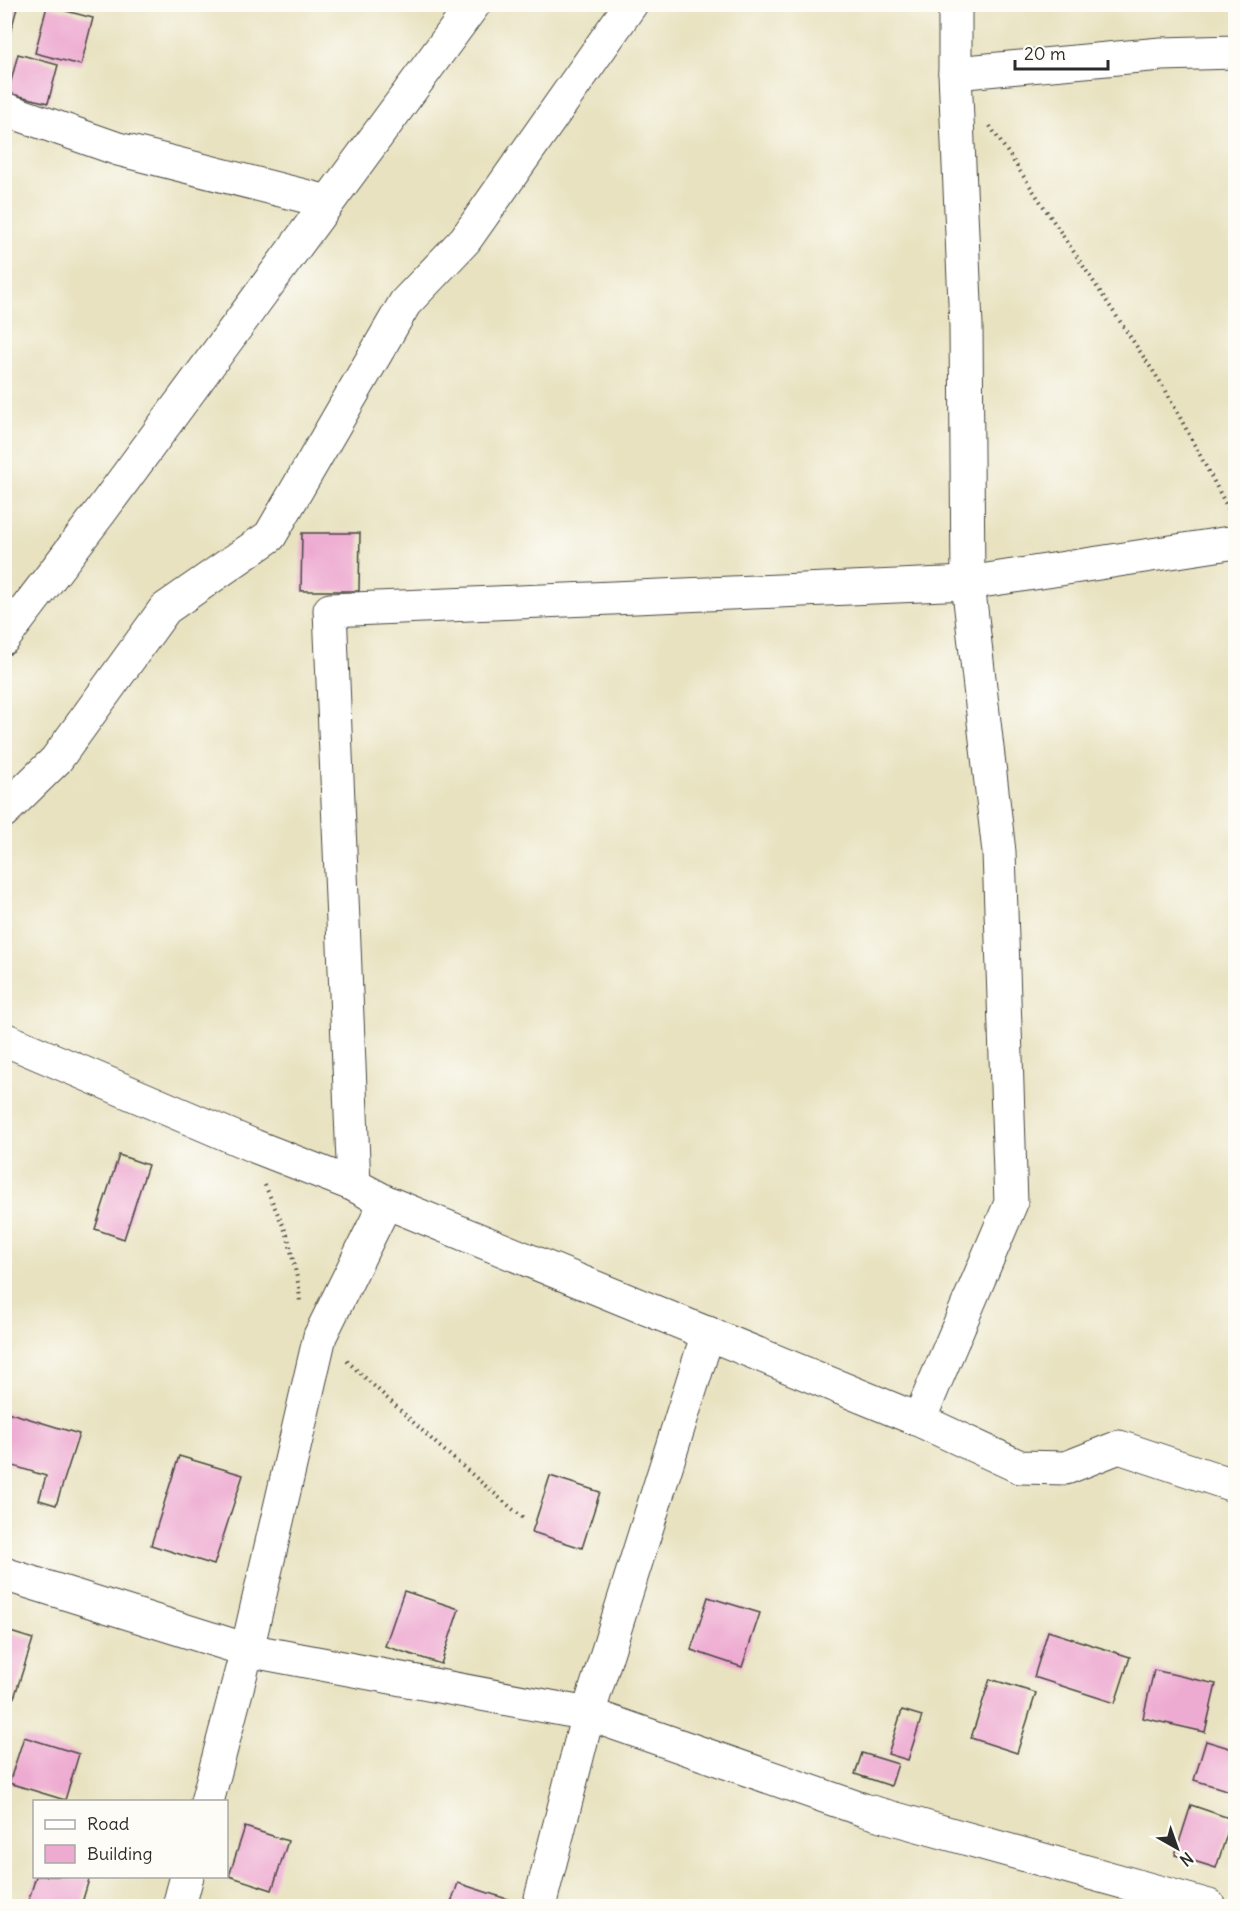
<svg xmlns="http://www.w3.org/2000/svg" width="1240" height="1911" viewBox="0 0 1240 1911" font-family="Delius,sans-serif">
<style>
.building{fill:#eeabd1}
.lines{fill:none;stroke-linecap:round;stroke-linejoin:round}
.street-casing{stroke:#474641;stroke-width:35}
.path{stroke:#474641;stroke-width:4;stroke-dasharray:1.5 4.5;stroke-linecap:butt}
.street{stroke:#fff;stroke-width:33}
</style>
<rect width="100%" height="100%" fill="#fdfcf7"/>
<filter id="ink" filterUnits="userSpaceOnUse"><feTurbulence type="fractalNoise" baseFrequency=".0167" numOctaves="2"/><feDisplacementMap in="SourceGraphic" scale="12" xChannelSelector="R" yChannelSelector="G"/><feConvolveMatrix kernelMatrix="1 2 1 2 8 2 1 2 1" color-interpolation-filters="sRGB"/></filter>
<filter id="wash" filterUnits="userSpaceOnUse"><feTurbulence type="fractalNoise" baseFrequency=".008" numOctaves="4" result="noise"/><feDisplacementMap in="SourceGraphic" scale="24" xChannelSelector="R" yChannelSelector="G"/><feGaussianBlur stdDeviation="1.35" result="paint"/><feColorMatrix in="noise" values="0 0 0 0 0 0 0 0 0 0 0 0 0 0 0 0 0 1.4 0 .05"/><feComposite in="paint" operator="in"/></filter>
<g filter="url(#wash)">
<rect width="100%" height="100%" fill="#e8e2c0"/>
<g id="blocks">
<g class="building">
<polygon points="4,4 18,4 5,53 4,53"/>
<polygon points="47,6 93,18 81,65 35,53"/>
<polygon points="18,54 58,65 48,103 8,93"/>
<polygon points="302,533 360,533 359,591 301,591"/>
<polygon points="119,1155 148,1165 124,1239 95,1229"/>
<polygon points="4,1411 79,1434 56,1505 39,1500 46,1476 4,1463"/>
<polygon points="179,1456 243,1475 214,1565 151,1545"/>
<polygon points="550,1476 600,1492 582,1548 532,1532"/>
<polygon points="404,1591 459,1609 441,1664 385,1646"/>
<polygon points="708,1597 760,1613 742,1667 691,1650"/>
<polygon points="4,1630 33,1639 14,1698 4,1695"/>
<polygon points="1048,1631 1130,1657 1115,1703 1034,1677"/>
<polygon points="1154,1670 1216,1684 1205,1732 1143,1718"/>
<polygon points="990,1679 1036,1693 1017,1753 971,1738"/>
<polygon points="902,1710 922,1716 908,1760 888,1754"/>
<polygon points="24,1737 79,1754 65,1800 9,1783"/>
<polygon points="1206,1741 1236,1750 1236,1793 1194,1780"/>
<polygon points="862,1753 898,1764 891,1786 855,1774"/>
<polygon points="1191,1805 1232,1819 1216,1868 1175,1855"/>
<polygon points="245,1827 288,1841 272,1890 229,1876"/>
<polygon points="36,1876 90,1876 81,1906 27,1906"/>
<polygon points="458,1883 507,1899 505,1906 450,1906"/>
</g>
</g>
</g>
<g filter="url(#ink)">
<use href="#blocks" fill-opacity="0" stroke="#474641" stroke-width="1.5"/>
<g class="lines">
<g class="street-casing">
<g id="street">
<polyline points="955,73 1161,54 1236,52"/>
<polyline points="4,109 118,149 328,202"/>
<polyline points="4,638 101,511 474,4"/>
<polyline points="4,811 56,760 165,609 270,536 405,303 465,240 631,4"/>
<polyline points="4,1039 254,1146 354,1185 386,1202 919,1420 1020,1467 1066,1468 1119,1447 1236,1486"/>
<polyline points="354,1185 330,610 968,583 1236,542"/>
<polyline points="919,1420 1011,1203 999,852 968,583 966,326 955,73 955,4"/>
<polyline points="4,1574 247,1650 588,1714 864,1810 1209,1906"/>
<polyline points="207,1802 247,1650 320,1336 386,1202"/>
<polyline points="179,1906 187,1876"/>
<polyline points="539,1906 588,1714 708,1333"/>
</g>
</g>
<g class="path">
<polyline points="990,126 1165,389 1230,512"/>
<polyline points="265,1185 288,1237 299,1287 300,1303"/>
<polyline points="347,1361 440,1447 523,1518"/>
</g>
<use href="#street" class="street"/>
</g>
</g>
<rect width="1240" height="1911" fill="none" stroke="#fdfcf7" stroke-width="24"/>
<rect x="33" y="1800" width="195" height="78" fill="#fdfcf7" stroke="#a9a8a5" stroke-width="1.5"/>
<rect x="45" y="1820" width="30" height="9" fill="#ffffff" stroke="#a9a8a5" stroke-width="1.5"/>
<text x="87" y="1830" font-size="18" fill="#2b2b2b">Road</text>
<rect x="45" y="1845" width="30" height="18" fill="#eeabd1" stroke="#a9a8a5" stroke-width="1.5"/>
<text x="87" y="1860" font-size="18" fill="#2b2b2b">Building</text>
<g transform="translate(1177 1848) rotate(140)" stroke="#fdfcf7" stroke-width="4.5" paint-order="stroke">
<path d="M0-4.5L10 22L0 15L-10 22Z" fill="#2b2b2b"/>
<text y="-9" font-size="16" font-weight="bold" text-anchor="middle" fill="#2b2b2b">N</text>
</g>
<path d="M1015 60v9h93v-9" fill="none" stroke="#2b2b2b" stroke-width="3"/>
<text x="1024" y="60" font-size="18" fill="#2b2b2b" stroke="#fdfcf7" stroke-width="4.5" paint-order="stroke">20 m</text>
</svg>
